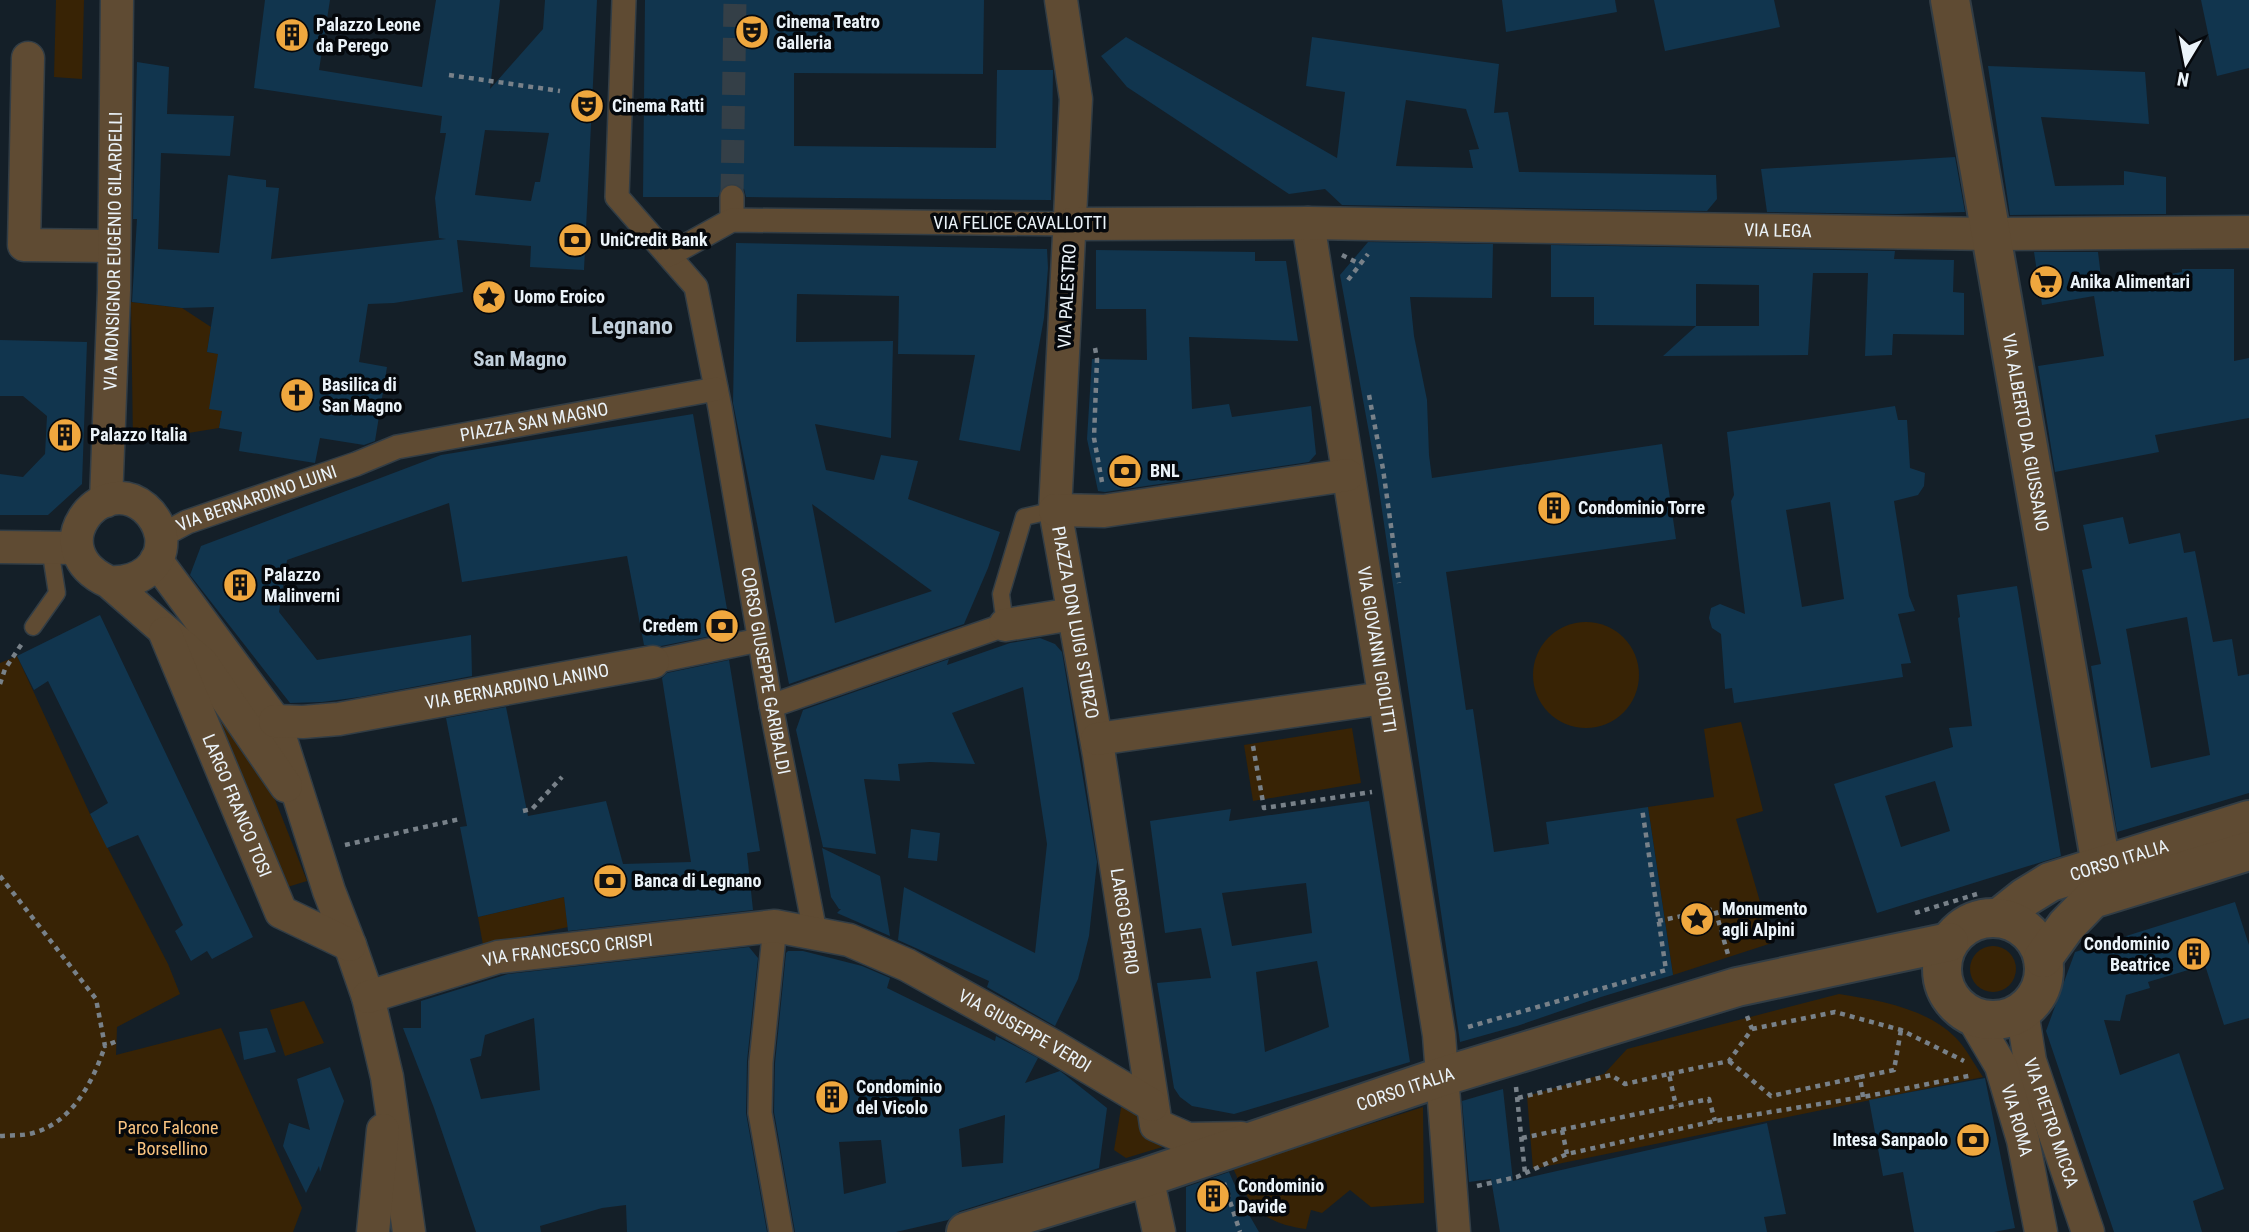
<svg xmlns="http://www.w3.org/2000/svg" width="2249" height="1232" viewBox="0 0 2249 1232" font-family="'Roboto Condensed',sans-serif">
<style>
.green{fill:#382305}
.building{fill:#11354e;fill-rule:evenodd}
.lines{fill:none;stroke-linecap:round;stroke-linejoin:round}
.pedestrian-tunnel{stroke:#343f47;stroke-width:23;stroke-dasharray:23 11;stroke-linecap:butt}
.service-casing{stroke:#323d45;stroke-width:19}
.pedestrian-casing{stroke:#323d45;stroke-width:26}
.minor-casing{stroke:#323d45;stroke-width:35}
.tertiary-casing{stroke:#323d45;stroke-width:42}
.path{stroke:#788189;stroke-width:4.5;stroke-dasharray:5 5;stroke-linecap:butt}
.service{stroke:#5f4b33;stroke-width:16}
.pedestrian{stroke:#5f4b33;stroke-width:23}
.minor{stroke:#5f4b33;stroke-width:32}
.tertiary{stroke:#5f4b33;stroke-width:38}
.labels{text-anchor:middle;stroke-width:7;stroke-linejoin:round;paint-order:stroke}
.poi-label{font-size:18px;font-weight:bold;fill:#ebf3f9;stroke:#05080c;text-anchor:start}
.street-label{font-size:18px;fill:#ebf3f9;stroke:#05080c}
.park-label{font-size:18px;fill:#fac480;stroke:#05080c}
.quarter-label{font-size:21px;font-weight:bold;fill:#c1cfdb;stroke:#05080c}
.district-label{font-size:24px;font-weight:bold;fill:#c1cfdb;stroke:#05080c}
</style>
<rect width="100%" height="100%" fill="#141f28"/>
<g class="green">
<polygon points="56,0 84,0 82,79 54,77"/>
<polygon points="131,302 182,308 211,327 207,352 232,356 219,428 133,442"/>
<circle cx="1586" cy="675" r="53"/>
<polygon points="17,656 90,814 168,964 180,994 117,1027 116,1055 221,1028 302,1208 293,1232 0,1232 0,663"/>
<polygon points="190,668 267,779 307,881 281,889"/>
<polygon points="1741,722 1763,811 1736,819 1772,943 1673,975 1648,807 1714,797 1704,729"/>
<polygon points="1352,728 1361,783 1253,801 1244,745"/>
<polygon points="564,897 568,927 483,945 478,917"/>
<circle cx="1993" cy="969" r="23"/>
<path d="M1839,994C1877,1000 1926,1008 1955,1037C1966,1048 1974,1064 1983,1077L1533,1169L1527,1096L1604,1074L1627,1049Z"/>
<polygon points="304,1001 324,1043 285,1056 270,1010"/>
<polygon points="1122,1102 1152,1117 1169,1145 1126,1158 1114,1150"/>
<path d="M1423,1107L1424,1203L1371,1207L1350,1190L1322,1213L1311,1210L1306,1229C1262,1223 1250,1207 1233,1168Z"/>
</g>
<g class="building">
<path d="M265,0H330L319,70L422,87L436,0H500L490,89L543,29L545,0H597L584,270L530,267L531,246L457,240L463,292L394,303L368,304L359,362L387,367L375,441L364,445L320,438L315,463L239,451L242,432L219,428L222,411L209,409L218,354L207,352L214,307L182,308L132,302L137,219H133L137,62L169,67L167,114L234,116L230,156L161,153L158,249L219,253L228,175L266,180V187L279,188L271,259L446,239L439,238L435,198L446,133H440L442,116L254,88ZM485,130L549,133L540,182H535L531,201L475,195Z"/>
<polygon points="645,0 984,0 983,74 794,73 794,146 996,148 997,70 1053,70 1051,200 746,197 744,189 733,183 724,185 718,197 643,197"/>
<polygon points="1502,0 1615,0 1617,12 1506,32"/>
<polygon points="1654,0 1774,0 1780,27 1665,51"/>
<polygon points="2201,0 2249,0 2249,68 2217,76"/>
<path d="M1126,37L1337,158L1345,92L1306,86L1312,37L1499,64L1494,113L1508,112L1519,172L1716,175L1717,199L1707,211L1342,205L1325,189L1289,194L1127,87L1101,56ZM1406,100L1466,109L1479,149L1469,150L1473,168L1396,166Z"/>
<polygon points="1988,66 2145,72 2149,124 2041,117 2055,186 2124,185 2124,171 2166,177 2166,214 2010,215"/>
<polygon points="1955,157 1965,212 1896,214 1767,212 1761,169"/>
<polygon points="1368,242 1493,244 1492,298 1410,297 1414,336 1427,400 1429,455 1432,478 1662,444 1676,539 1446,572 1466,710 1473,709 1494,852 1549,844 1546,822 1648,807 1673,975 1601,997 1517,1026 1460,1042 1377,476 1340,275"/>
<path d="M736,243L1047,249L1048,268L1044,318L1020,451L959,440L975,355L898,354L899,296L797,294L796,342L893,341L891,438L815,424L826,470L874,480L881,455L918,461L908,499L1000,532L988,568L964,624L789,684L733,403ZM812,504L932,591L835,623Z"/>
<polygon points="1551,245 1895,251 1894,259 1954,260 1953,292 1964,293 1964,335 1893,334 1892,355 1865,356 1868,273 1813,273 1808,355 1663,356 1696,326 1759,326 1759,285 1696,284 1696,326 1594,325 1594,297 1551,297"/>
<polygon points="1096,250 1255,252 1255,261 1286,261 1298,341 1189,337 1192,409 1229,404 1232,417 1311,406 1316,454 1309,462 1105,492 1098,491 1087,439 1092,359 1147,360 1146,309 1096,309"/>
<polygon points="2034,252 2098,252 2102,285 2182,272 2182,269 2234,269 2234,361 2249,358 2249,418 2155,435 2159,452 2055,472 2038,366 2104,356 2094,296 2042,305"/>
<polygon points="0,340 87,342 82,484 48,515 0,515 0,474 23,477 45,454 47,416 23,396 0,396"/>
<path d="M1895,406L1898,420H1907L1910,468L1925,473L1924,486L1918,495L1894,501L1909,596L1915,611L1898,614L1911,663L1901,664L1903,677L1734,703L1732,688L1725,689L1721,634L1712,628L1709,618L1711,608L1720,604L1745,614L1731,501L1734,495L1727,432ZM1830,502L1844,599L1802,607L1786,510Z"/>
<polygon points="693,414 731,632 661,646 644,645 627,556 462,582 449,503 287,560 279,612 317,660 471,635 472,676 360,697 322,702 290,703 190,575 201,546 441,455"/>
<path d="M2123,517L2129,544L2180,533L2184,553L2195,551L2213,642L2232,639L2238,676L2249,674V793L2117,832L2091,666L2101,664L2082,570L2092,568L2083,525ZM2187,617L2210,755L2151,768L2126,629Z"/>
<path d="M2017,586L2061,856L1877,913L1834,784L1953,747L1949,728L1972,726L1958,618L1960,617L1957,595ZM1935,781L1950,831L1901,847L1885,796Z"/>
<polygon points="100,615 253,937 212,959 207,951 191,961 175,931 183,925 138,835 107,848 90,814 108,803 48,681 34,690 17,656"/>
<polygon points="1040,638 1055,644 1062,652 1097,862 1089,936 1078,979 1055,1026 987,987 989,981 898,940 904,887 1035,953 1047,844 1023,687 952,713 975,764 930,762 898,764 900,781 864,779 876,854 823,847 796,730 803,710 949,659 947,665 1010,643"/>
<polygon points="729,660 760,851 747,853 753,910 568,931 564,897 478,917 460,827 467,826 446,718 506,707 528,816 606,801 623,864 691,862 662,678 667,673"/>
<path d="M1369,801L1410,1062L1234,1114L1192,1106L1180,1097L1174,1088L1157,983L1211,978L1201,928L1165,933L1150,821L1231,809L1229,821ZM1306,883L1312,933L1232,946L1222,893ZM1317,961L1329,1027L1265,1052L1256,972Z"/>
<polygon points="911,829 940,833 937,861 908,858"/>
<polygon points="822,848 880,876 890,936 837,913 841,909 839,909 831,897"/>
<polygon points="2235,902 2249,945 2249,1018 2224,1025 2205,965 2148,982 2150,988 2126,995 2120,1021 2104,1020 2120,1075 2179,1053 2224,1189 2193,1201 2202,1232 2114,1232 2046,1031 2075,952"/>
<path d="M749,947L758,958L747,1061L746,1113L767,1232H627L626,1205L602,1208L540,1226L541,1232H476L434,1108L403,1028H421V1001L508,974ZM534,1018L540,1090L481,1099L470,1059L481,1056L485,1035Z"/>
<path d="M788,951H803L862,966L890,978L887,988L995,1041L996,1036L1038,1058L1025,1083L1060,1071L1064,1074L1107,1108L1099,1168L960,1211L948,1220L896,1232H795L774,1112L775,1063L786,953ZM1005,1115L1003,1163L962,1167L959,1129ZM881,1140L886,1183L844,1194L839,1142Z"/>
<polygon points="267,1028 276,1052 244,1060 239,1032"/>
<polygon points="330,1067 344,1101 320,1172 319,1166 306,1193 283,1146 289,1123 310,1130 297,1079"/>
<polygon points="1985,1078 2015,1228 1994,1232 1914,1232 1903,1172 1883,1176 1869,1100"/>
<polygon points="1503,1089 1513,1181 1767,1123 1786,1214 1764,1217 1767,1232 1500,1232 1491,1179 1469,1182 1462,1101"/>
<polygon points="1229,1172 1244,1206 1259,1232 1186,1232 1186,1187"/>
</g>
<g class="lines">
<polyline class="pedestrian-tunnel" points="732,197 735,0"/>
<g class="service-casing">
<g id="service">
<polyline points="1005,625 1001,594 1024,517 1055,510"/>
<polyline points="33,627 57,593 50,548"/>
</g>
</g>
<g class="pedestrian-casing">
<g id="pedestrian">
<path id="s1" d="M624,0L617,197L696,287L720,408L771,706L815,932"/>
<polyline points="732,220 732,197"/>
<polyline points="669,255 732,220 1071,224"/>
<path id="s2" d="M161,536L187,522L356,464L397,447L716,389"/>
<polyline points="653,662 759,640"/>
<polyline points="771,706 1005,625"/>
<polyline points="775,926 761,1062 760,1113 781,1232"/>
</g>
</g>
<g class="minor-casing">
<g id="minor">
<path id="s3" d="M1061,0L1076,99L1055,510L1099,755L1156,1125L1188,1139L1241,1138"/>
<polyline points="28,58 24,245 114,246"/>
<path id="s4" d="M1308,223L1439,1035L1454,1232"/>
<path id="s5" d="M1071,224L1308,223L1990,234L2249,232"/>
<path id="s6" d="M106,501L114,290L117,0"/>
<polyline points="1055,510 1104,511 1347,475"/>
<polyline points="0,547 77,548"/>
<polyline points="156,560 275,721 329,891 350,945 368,997 387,1077 409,1232"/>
<path d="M109,582C137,584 165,567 161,536C159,525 153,515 145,508C100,470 38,550 109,582L202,663L286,786"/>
<polyline points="1005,625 1073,614"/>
<path id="s7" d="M165,633L281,912L350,945"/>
<path id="s8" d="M275,721L303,722L339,719L653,662"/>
<polyline points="1097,739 1384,698"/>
<path id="s9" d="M368,997L498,957L775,926L849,940L907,965L1053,1046L1152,1105"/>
<path id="s10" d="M2022,1011L2030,1061L2088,1232"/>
<path id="s11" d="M1971,1015L2001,1066L2023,1140L2041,1232"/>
<polyline points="1147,1177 1159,1232"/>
<polyline points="373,1232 383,1130"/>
</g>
</g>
<g class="tertiary-casing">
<g id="tertiary">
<path id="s12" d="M1950,0L2101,865"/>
<path id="s13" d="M1999,918L2024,898L2050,882L2249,820"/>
<circle cx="1993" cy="969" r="51"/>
<polyline points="2043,958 2066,926 2092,899 2249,851"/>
<path id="s14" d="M966,1232L1147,1177L1441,1077L1737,987L1949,942"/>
</g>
</g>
<g class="path">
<polyline points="449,75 560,91"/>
<polyline points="1342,255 1360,264"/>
<polyline points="1348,280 1368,254"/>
<polyline points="1095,348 1097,359 1094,438 1102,482"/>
<polyline points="1369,395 1383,469 1399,583"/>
<polyline points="0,684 5,669 23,642"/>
<polyline points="1253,746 1264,808 1372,792"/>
<polyline points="523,811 532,809 562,777"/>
<polyline points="345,845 460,819"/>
<polyline points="0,876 96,999 105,1046 117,1041"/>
<polyline points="1915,913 1977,894"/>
<polyline points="1658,921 1715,909 1729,958"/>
<polyline points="1468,1027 1666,970 1642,808"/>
<polyline points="1752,1029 1835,1012 1901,1030 1964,1061"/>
<polyline points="1729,1061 1771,1096 1860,1077"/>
<polyline points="1669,1074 1729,1061 1752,1029 1747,1016"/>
<polyline points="1516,1087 1525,1173"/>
<polyline points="1863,1097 1860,1077 1894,1070 1901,1030"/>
<polyline points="1518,1098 1611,1075 1625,1084 1669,1074 1676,1106"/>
<polyline points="1562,1130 1567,1154"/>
<path d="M0,1136C11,1135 23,1136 33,1133C73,1122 93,1081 105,1046"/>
<polyline points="1522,1138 1709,1099 1715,1121"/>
<polyline points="1224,1183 1240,1232"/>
<polyline points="1477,1186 1517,1177 1567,1154 1715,1121 1863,1097 1973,1075"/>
</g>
<use href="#service" class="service"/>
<use href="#pedestrian" class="pedestrian"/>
<use href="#minor" class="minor"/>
<use href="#tertiary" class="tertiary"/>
</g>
<defs>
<g id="theatre-disc" transform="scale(1.75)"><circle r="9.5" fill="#efa73e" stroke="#05080c"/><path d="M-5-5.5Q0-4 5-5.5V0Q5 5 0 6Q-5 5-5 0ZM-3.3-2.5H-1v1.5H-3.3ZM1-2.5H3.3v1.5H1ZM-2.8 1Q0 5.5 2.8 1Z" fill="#111"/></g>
<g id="building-disc" transform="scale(1.75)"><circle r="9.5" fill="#efa73e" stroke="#05080c"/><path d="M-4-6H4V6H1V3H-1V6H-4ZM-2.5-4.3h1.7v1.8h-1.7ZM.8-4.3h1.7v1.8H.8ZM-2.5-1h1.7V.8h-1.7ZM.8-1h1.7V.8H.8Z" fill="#111"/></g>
<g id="bank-disc" transform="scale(1.75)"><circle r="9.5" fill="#efa73e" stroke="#05080c"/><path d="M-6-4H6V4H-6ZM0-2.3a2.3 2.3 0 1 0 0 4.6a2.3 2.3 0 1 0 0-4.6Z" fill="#111"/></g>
<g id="supermarket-disc" transform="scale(1.75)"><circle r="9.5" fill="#efa73e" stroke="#05080c"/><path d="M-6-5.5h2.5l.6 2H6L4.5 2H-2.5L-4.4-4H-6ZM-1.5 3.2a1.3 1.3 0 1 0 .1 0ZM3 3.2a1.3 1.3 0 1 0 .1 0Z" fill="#111"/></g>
<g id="sight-disc" transform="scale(1.75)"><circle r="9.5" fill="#efa73e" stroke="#05080c"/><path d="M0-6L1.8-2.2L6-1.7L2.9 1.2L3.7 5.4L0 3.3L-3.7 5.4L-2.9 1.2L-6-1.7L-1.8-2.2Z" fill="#111"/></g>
<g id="church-disc" transform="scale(1.75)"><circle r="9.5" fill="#efa73e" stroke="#05080c"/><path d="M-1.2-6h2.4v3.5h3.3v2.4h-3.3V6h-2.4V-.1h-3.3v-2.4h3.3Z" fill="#111"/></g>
</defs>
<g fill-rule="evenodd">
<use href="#theatre-disc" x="752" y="32"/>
<use href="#building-disc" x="292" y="35"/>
<use href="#theatre-disc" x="587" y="106"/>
<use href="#bank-disc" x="575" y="240"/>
<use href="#supermarket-disc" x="2046" y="282"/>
<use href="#sight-disc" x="489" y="297"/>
<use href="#church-disc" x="297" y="395"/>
<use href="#building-disc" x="65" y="435"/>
<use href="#bank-disc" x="1125" y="471"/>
<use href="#building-disc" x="1554" y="508"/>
<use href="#building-disc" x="240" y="585"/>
<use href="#bank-disc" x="722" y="626"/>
<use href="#bank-disc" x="610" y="881"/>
<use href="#sight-disc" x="1697" y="919"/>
<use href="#building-disc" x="2194" y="954"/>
<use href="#building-disc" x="832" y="1097"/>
<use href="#bank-disc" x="1973" y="1140"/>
<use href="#building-disc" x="1213" y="1196"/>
</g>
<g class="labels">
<g class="poi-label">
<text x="776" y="28">Cinema Teatro<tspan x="776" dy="21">Galleria</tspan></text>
<text x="316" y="31">Palazzo Leone<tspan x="316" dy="21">da Perego</tspan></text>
<text x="612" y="112">Cinema Ratti</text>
<text x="600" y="246">UniCredit Bank</text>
<text x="2070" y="288">Anika Alimentari</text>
<text x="514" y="303">Uomo Eroico</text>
<text x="322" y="391">Basilica di<tspan x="322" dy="21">San Magno</tspan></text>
<text x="90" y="441">Palazzo Italia</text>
<text x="1150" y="477">BNL</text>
<text x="1578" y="514">Condominio Torre</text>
<text x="264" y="581">Palazzo<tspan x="264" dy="21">Malinverni</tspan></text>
<text x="698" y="632" text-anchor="end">Credem</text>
<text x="634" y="887">Banca di Legnano</text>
<text x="1722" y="915">Monumento<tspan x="1722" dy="21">agli Alpini</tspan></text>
<text x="2170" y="950" text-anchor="end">Condominio<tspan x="2170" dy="21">Beatrice</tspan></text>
<text x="856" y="1093">Condominio<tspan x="856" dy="21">del Vicolo</tspan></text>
<text x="1948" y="1146" text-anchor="end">Intesa Sanpaolo</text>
<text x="1238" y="1192">Condominio<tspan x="1238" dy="21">Davide</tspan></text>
</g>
<g class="street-label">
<text x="1020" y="229">VIA FELICE CAVALLOTTI</text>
<text dy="6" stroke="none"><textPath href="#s5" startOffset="707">VIA LEGA</textPath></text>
<text dy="6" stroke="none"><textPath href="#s6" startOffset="250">VIA MONSIGNOR EUGENIO GILARDELLI</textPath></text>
<text transform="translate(1067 296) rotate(-87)" y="6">VIA PALESTRO</text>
<text dy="6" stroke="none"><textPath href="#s2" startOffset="392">PIAZZA SAN MAGNO</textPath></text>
<text dy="6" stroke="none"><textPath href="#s12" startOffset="439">VIA ALBERTO DA GIUSSANO</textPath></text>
<text dy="6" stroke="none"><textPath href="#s2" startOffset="103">VIA BERNARDINO LUINI</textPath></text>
<text dy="6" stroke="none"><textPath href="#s3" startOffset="626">PIAZZA DON LUIGI STURZO</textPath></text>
<text dy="6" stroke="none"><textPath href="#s4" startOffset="432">VIA GIOVANNI GIOLITTI</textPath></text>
<text dy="6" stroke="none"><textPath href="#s1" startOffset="707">CORSO GIUSEPPE GARIBALDI</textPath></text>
<text dy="6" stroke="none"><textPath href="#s8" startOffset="245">VIA BERNARDINO LANINO</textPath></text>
<text dy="6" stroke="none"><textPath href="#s7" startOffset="187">LARGO FRANCO TOSI</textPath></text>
<text dy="6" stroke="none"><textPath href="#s13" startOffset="135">CORSO ITALIA</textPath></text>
<text dy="6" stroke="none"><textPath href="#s3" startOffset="929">LARGO SEPRIO</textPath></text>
<text dy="6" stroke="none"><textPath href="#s9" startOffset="206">VIA FRANCESCO CRISPI</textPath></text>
<text dy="6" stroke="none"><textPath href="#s9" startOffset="688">VIA GIUSEPPE VERDI</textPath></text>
<text dy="6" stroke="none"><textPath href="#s14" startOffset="462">CORSO ITALIA</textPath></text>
<text dy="6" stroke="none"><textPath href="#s11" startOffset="116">VIA ROMA</textPath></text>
<text dy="6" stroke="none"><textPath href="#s10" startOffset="116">VIA PIETRO MICCA</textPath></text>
</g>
<g class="park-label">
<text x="168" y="1134">Parco Falcone<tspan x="168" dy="21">- Borsellino</tspan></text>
</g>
<g class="quarter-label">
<text x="520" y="366">San Magno</text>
</g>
<g class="district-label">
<text x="632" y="334">Legnano</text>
</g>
</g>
<g transform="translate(2186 63) rotate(190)" stroke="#05080c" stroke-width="5" paint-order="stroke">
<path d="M0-5L12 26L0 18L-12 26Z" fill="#ebf3f9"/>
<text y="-10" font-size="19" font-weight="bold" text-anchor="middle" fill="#ebf3f9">N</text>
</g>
</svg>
